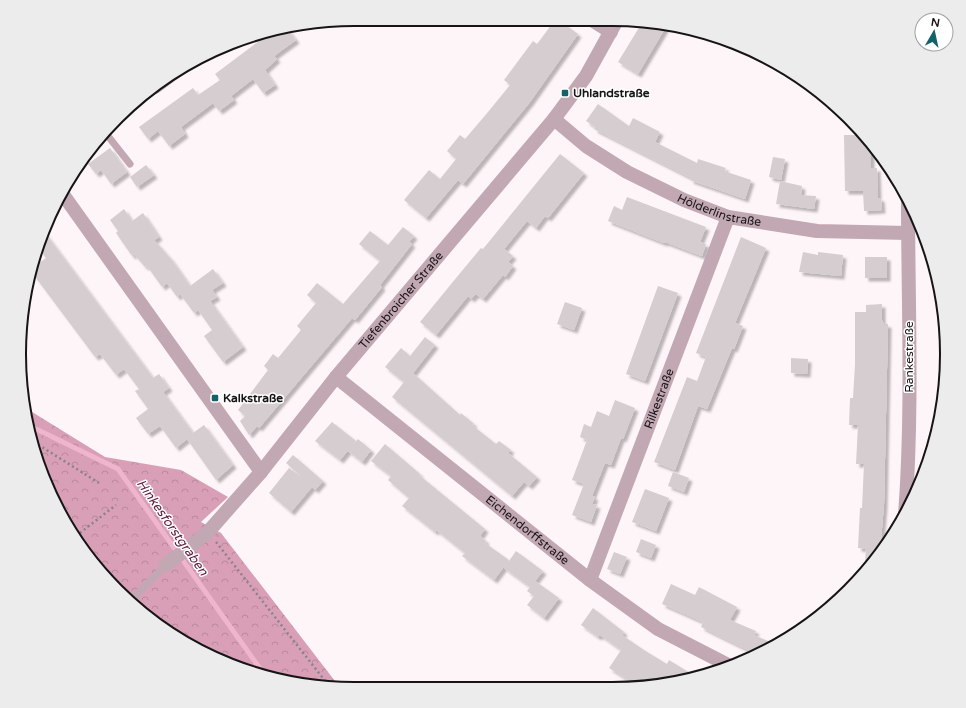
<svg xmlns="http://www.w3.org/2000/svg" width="966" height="708" viewBox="0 0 966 708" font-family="'Varela Round',sans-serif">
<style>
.forest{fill:url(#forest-crowns)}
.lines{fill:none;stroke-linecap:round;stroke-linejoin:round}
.stream{stroke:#efb5cc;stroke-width:5}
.building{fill:#d5cdd0;filter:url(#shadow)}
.path{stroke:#8a8486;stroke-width:2.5;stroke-dasharray:2 3;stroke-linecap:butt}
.service{stroke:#c2a8b2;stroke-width:7}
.minor{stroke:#c2a8b2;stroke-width:14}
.poi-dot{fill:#136269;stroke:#fff;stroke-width:1.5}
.labels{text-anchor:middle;stroke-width:3;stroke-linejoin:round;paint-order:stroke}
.poi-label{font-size:12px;font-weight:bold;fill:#171415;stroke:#fff;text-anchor:start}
.street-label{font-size:12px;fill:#171415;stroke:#fff}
.water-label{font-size:13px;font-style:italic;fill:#622040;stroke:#fff}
.rim{fill:none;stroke:#171415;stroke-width:2}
</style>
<defs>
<pattern id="forest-crowns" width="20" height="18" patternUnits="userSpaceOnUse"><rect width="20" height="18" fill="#d89fb6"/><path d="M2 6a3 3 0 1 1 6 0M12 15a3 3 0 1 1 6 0" fill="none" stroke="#b9889c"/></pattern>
<filter id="shadow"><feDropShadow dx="3.5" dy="3.5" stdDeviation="1" flood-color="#0004"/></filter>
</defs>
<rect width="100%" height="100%" fill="#fef5f8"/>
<polygon class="forest" points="24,407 105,457 181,470 228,497 201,522 221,533 338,685 343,688 332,688 267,678 206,654 150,620 88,558 44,482"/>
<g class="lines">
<polyline class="stream" points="30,426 118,469 266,677"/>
</g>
<g class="building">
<polygon points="555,20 559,20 578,34 530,102 463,184 458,180 426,218 404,200 429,170 440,179 456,159 447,151 460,135 465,139 488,112 510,85 504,80 533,41 537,44"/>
<polygon points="643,21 667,25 638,74 618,62"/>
<polygon points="287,28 296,40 274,56 277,59 265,70 275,85 263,93 253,79 231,96 234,100 219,111 213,103 181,127 185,134 169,146 158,131 148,139 139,127 193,88 198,95 220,80 215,74 275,29"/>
<polygon points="598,104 629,126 633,118 660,132 655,142 697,163 698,159 726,168 724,171 751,180 745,199 690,180 691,178 594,129 595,127 586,121"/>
<polygon points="844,135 861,135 871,143 871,168 877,168 878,198 881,198 882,210 864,211 863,191 845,191"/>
<polygon points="110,148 127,172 111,184 101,170 96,174 88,164"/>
<polygon points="560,154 584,173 548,218 545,216 536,228 527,221 504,249 513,256 508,262 513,266 505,277 503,275 483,299 476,294 471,299 468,296 436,335 420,322 461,272 481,248 483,249"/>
<polygon points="773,157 785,159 781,180 769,177"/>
<polygon points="146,165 154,175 137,187 130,177"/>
<polygon points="780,181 802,186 801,195 816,196 814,209 776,204"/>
<polygon points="627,197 706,227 700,242 706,244 702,256 665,242 664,243 608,221 614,206 622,210"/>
<polygon points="124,209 132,221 143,213 159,237 154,240 171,259 190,286 213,269 223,283 212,290 217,297 210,301 243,347 223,362 204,336 212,330 198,310 194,313 180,294 177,297 167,283 162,287 147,266 145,267 134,254 132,256 116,233 118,231 110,220"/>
<polygon points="403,227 414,236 409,242 412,244 380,285 382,287 355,320 352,318 259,428 257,426 249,435 240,421 245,416 238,410 268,370 264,366 273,354 278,358 301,330 297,326 316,303 307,295 317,283 343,304 380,261 359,244 370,231 388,245"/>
<polygon points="45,233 153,378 159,374 169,388 163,392 193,433 204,425 233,465 216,480 187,439 176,448 160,426 148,434 136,418 148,409 135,391 139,389 124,369 116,375 100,354 95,357 33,274 35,266 46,258 40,250"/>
<polygon points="741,237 766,248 735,323 743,326 734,349 732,348 707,409 698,406 675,470 654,462 687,377 697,381 706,357 696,353"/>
<polygon points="803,252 818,255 818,252 843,255 841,276 799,272"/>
<rect x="865" y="257" width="22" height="21"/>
<polygon points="658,286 678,293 645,381 626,374"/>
<polygon points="565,302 582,308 574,330 557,324"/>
<polygon points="882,304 882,320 884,324 888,324 884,504 880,552 864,575 866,549 858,548 860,508 862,508 864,464 856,464 858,425 849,425 850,398 853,398 855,364 855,312 866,312 866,305"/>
<polygon points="425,337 435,345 413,373 460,415 461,413 474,424 472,425 496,444 499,441 511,450 508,453 537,477 529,486 524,482 512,496 392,397 404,382 385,367 401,348 410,356"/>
<polygon points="791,358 808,359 807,374 791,373"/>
<polygon points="615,400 635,408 623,439 621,438 611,465 605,463 592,496 595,497 592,504 597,505 591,522 572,515 584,484 572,480 587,440 580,437 584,424 591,427 597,411 609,416"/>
<polygon points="332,422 356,441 340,460 315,441"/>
<polygon points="358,439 371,450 362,462 348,451"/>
<polygon points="385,444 420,474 419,475 485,529 480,536 486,541 485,543 509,560 494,580 462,556 465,553 436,530 435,532 402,506 409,498 388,480 391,476 371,461"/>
<polygon points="293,455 323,481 315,490 312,487 291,512 269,493 289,468 303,478 286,463"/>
<polygon points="673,472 689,478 684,492 668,486"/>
<polygon points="645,489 669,498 656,531 632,522"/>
<polygon points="641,539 656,545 651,558 636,552"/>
<polygon points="516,551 543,571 535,581 559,598 544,618 527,605 534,596 527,591 530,587 504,568"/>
<polygon points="614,552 627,557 620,574 607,569"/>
<polygon points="671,584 695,595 699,587 737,607 730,620 756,631 754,635 775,644 756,654 701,627 703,622 662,604"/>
<polygon points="593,608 624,632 622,635 644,650 667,664 669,660 695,676 656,686 641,678 636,685 609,668 621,650 600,635 598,637 581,625"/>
</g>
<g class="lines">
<g class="path">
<polyline points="34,442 99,483"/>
<polyline points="76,536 116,505"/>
<polyline points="216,542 326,682 334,688"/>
</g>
<g class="service">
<polyline points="104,131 130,164"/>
<polyline points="132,602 137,594 166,565"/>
</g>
<g class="minor">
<polyline points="592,20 611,32"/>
<polyline points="155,87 175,72"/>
<path id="s1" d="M554,119L586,146L627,172L684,200L728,217L817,231L908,233"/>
<polyline points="62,193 261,472"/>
<path id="s2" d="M336,377L590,580L658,629L730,666"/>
<path d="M905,515C913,410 908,303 908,198"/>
<path id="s3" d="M166,565L208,532L261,472L336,377L554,119L586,76L617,20"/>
<path id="s4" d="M590,580L728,217"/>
</g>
</g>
<g class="poi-dot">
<rect x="561" y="89" width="8" height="8" rx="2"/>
<rect x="211" y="394" width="8" height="8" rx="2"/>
</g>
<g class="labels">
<g class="poi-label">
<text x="573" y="97">Uhlandstraße</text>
<text x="223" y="402">Kalkstraße</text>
</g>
<g class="street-label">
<text dy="4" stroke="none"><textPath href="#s1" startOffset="191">Hölderlinstraße</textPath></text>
<text dy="4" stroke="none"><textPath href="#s3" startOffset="355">Tiefenbroicher Straße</textPath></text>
<text transform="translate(909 357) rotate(-90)" y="4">Rankestraße</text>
<text dy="4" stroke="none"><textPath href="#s4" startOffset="194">Rilkestraße</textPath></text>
<text dy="4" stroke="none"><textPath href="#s2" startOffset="245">Eichendorffstraße</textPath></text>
</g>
<g class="water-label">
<text transform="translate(173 527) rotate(55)" y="5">Hinkesforstgraben</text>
</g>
</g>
<path d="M0 0H966V708H0ZM354 26H612A328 328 0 0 1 940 354V354A328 328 0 0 1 612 682H354A328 328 0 0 1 26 354V354A328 328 0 0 1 354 26Z" fill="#ececec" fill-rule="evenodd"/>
<path class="rim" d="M354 26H612A328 328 0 0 1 940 354V354A328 328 0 0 1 612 682H354A328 328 0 0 1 26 354V354A328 328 0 0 1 354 26Z"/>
<g transform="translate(934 32) rotate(9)"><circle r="19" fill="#ffffff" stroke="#a2a1a1"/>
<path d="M0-3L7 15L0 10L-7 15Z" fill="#136269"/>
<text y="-6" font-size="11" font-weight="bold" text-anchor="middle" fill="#171415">N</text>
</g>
</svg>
